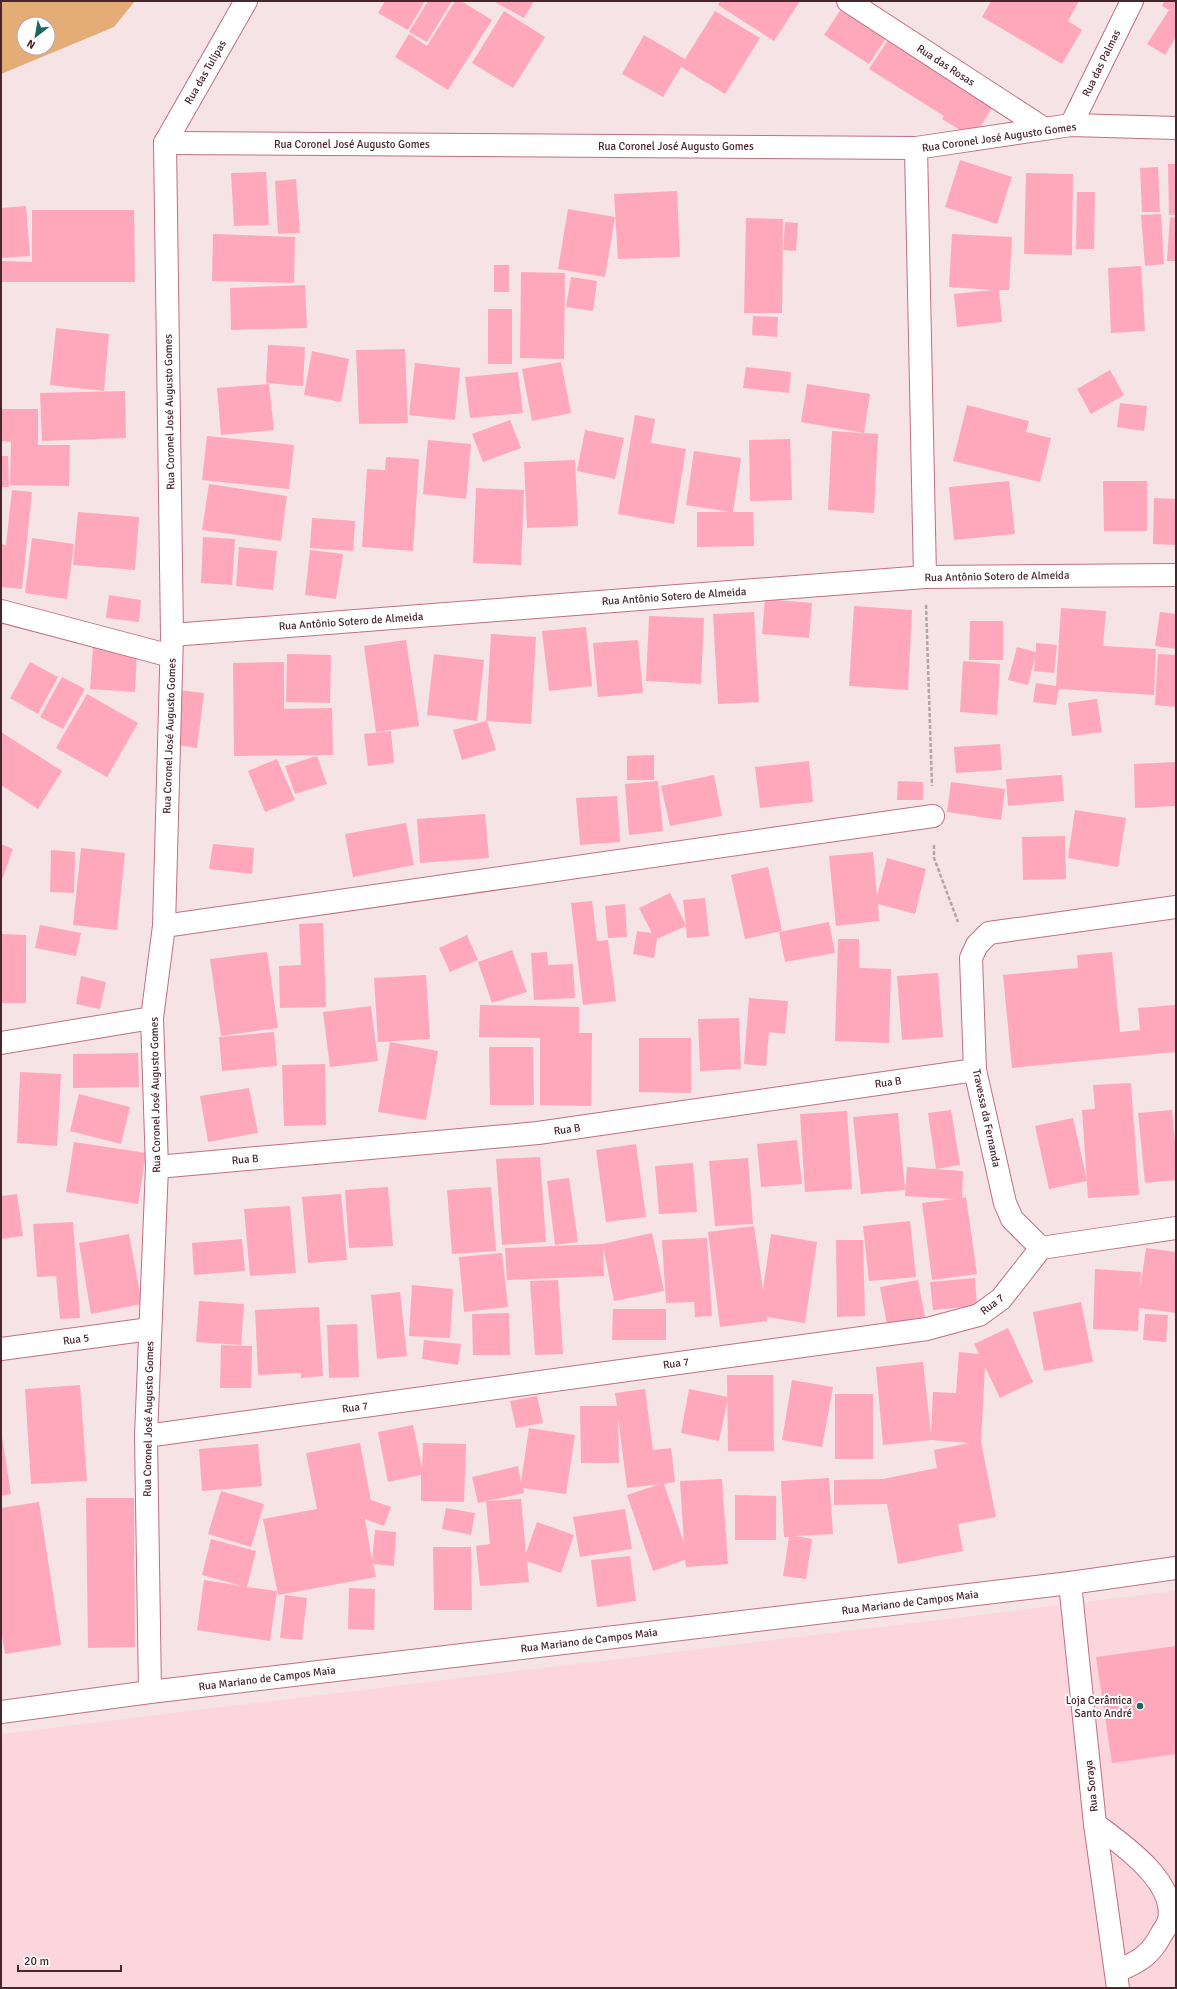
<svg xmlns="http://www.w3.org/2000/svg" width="1177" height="1989" viewBox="0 0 1177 1989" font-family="Signika,sans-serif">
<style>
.built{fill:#fdd5dd}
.green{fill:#e4ac76;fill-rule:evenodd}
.building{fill:#ffa8bb}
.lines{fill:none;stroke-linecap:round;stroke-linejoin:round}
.minor-casing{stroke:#c06f82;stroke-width:24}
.path{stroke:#baa2a6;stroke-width:2.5;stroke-dasharray:4 2;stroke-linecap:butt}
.minor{stroke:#fff;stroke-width:22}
.poi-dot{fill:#1a655d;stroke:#fff;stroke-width:1.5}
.labels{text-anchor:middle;stroke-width:4;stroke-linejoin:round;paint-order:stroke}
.street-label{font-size:11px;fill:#48262e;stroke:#fff}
.poi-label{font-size:11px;fill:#48262e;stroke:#fff;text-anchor:end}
</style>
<rect width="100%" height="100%" fill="#f6e3e6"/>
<polygon class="built" points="1176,1591 1176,1988 1,1988 1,1734"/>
<path class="green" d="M1,1H135L114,27L1,74ZM24,24H48V48H24Z"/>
<g class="building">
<polygon points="385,1 425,1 408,30 378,13"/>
<polygon points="428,1 452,1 427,42 409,32"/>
<polygon points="455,1 461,1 492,20 448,90 395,57 409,34 427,46"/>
<polygon points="493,1 534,1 524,18"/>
<polygon points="720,1 800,1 774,41 718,5"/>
<polygon points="991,1 1079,1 1068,21 1082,30 1062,64 982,17"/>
<polygon points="1164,1 1176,1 1176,37 1165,55 1147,44 1169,10 1162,6"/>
<polygon points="845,3 890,32 869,64 824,35"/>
<polygon points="504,11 545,37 513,88 472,63"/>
<polygon points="715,11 760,38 725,94 681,67 663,97 622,74 644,35 685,59"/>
<polygon points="890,37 995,103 973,138 942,119 944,116 869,69"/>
<polygon points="960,160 1012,177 997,224 945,207"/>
<polygon points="1168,164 1176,164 1176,215 1169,215"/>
<polygon points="1158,167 1160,212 1142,212 1140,168"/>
<polygon points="266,172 269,225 234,226 231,173"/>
<polygon points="1026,173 1073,174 1072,255 1024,254"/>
<polygon points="296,179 300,233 278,234 275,181"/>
<polygon points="677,191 680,257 618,259 614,194"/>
<polygon points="1077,192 1095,192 1094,249 1076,249"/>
<polygon points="26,206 30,256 1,258 1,208"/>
<polygon points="568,209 615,217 605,277 558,269"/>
<polygon points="32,210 134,210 135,282 1,282 1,261 32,262"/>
<polygon points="1161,214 1164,264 1145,266 1141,215"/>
<polygon points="1170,217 1176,218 1176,261 1167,261"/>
<polygon points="746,218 783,219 782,313 744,313"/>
<polygon points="785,222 798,223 796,251 783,250"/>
<polygon points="213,234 295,237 294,283 212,281"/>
<polygon points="952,234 1012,237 1009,290 999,290 1002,322 957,327 954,294 993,290 949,287"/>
<rect x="494" y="265" width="15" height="27"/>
<polygon points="1141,266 1145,331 1111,333 1108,268"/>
<polygon points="521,272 565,273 564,359 520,358"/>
<polygon points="571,277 597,281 593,311 566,307"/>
<polygon points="305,285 307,328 231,330 230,288"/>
<rect x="488" y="309" width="24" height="55"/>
<polygon points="753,316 778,317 777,337 752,335"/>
<polygon points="56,328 109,334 104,391 50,385"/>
<polygon points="268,345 305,347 303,386 266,383"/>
<polygon points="405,349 408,423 359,424 356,350"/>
<polygon points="312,351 349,359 341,402 304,395"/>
<polygon points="561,362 571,413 532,421 522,369"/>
<polygon points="415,363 460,368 455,420 409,415"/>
<polygon points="746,367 791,372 789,393 743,388"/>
<polygon points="1110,370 1124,395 1091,414 1077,389"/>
<polygon points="518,372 523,413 470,418 465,377"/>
<polygon points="269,384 274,430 221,435 217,388"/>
<polygon points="807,384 870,394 864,433 801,422"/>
<polygon points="125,391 126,438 42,441 40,393"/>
<polygon points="1120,403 1147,406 1144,431 1117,427"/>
<polygon points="967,405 1029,421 1026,432 1051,438 1040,482 953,461"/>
<polygon points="1,409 38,409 38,445 70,445 69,486 10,485 11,442 1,441"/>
<polygon points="635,415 655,419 651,443 686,449 674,524 618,514"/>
<polygon points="510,420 521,448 483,462 472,434"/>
<polygon points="585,430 624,438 615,479 577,471"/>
<polygon points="832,431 878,434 874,513 828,510"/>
<polygon points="207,436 294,445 289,489 202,480"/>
<polygon points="790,439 792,500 750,501 749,440"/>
<polygon points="428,440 471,444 466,499 423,494"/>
<polygon points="694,451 741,458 733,512 753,512 754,546 697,547 697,512 731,512 686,505"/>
<polygon points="1,456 8,456 9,487 1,487"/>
<polygon points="386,457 419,459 413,551 362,547 367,469 385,470"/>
<polygon points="575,460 578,526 527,528 524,462"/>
<polygon points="1009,481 1015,534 954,540 949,487"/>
<polygon points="1103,481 1147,481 1147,531 1104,531"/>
<polygon points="209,484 287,496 281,541 202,530"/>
<polygon points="476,488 524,490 521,565 473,563"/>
<polygon points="12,490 32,492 22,589 1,587 1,544 6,545"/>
<polygon points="1154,498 1176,499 1176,545 1153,544"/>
<polygon points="78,512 139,517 135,570 73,565"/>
<polygon points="312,518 355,521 353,551 310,548"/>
<polygon points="203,537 235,539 232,585 201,583"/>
<polygon points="32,538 74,544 67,599 25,593"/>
<polygon points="239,547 277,551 273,590 236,586"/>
<polygon points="310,550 343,554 336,599 305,595"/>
<polygon points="109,595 141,600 139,622 106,618"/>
<polygon points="765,599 812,603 809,638 762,634"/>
<polygon points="854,606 912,610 908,690 849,686"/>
<polygon points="1061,608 1106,611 1103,646 1156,649 1154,695 1059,689 1056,705 1033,702 1036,683 1056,686"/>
<polygon points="754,612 759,702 718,704 713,614"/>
<polygon points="1160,612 1176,614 1176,649 1155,646"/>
<polygon points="649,616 704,618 701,684 646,681"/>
<polygon points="970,621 1003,621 1003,660 969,660"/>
<polygon points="586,627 592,686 549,691 542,631"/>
<polygon points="491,634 536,637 531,724 487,721 496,750 462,760 453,730 486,721"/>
<polygon points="406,640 419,726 376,732 364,646"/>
<polygon points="638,640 643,693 598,697 593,643"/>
<polygon points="1036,643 1057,645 1054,673 1034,671 1035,658 1028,685 1008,680 1017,647 1036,652"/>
<polygon points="93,647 137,650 135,692 90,689"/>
<polygon points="287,654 331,655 330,703 286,702"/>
<polygon points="434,654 484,660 477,721 427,715"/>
<polygon points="1158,654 1176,655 1176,707 1155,705"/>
<polygon points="963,661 1000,664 997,715 960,712"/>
<polygon points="30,662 58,677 38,714 10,698"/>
<polygon points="284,662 284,709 332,708 333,755 234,756 233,663"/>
<polygon points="62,677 85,689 63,729 40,717"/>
<polygon points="178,690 204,693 197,748 170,744"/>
<polygon points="87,694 138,723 107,777 56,748"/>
<polygon points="1097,699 1102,732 1072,736 1068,703"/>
<polygon points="391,731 394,763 368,766 364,734"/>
<polygon points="1,732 62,771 38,809 1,785"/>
<polygon points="1000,744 1002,770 956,773 954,747"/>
<polygon points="654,755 654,780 627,780 627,756"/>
<polygon points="317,756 327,784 295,794 285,766"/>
<polygon points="277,759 295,800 265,812 248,771"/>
<polygon points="809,761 813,802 760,808 755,767"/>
<polygon points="1176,762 1176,806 1135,808 1134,764"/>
<polygon points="714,775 722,816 670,826 661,786"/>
<polygon points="1062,775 1064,801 1008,806 1006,779"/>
<polygon points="658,781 663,831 629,835 625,784"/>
<polygon points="898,781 923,782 923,800 897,800"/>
<polygon points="951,782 1005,789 1001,820 947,812"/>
<polygon points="617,796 620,842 580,845 576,798"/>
<polygon points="1075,810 1126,818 1118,867 1068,858"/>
<polygon points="485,814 489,858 420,863 417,819"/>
<polygon points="406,823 414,865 353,877 345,834"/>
<polygon points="1065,836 1066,879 1023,880 1022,837"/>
<polygon points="1,844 13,849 1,882"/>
<polygon points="213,844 254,848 252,874 209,869"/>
<polygon points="81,848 125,853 117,930 73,925"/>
<polygon points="51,850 75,852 74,893 50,892"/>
<polygon points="873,852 877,896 887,858 926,869 915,914 878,904 879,921 836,926 829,856"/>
<polygon points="768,867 782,931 745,939 731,875"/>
<polygon points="670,893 686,925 683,900 705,898 709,936 687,938 686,926 657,939 654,958 633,954 637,931 652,933 639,908"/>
<polygon points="592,901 597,941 608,940 616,1001 583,1005 571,903"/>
<polygon points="625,904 627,937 608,938 605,906"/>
<polygon points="829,922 835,953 785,962 779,932"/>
<polygon points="323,923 326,1007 280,1008 279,966 301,965 299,924"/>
<polygon points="40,925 81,933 76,956 35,948"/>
<polygon points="1,934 26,935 26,1003 1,1003"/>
<polygon points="467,935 478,960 450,972 439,948"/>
<polygon points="838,939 859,939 859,968 891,969 889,1043 835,1041"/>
<polygon points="512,950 527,992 492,1003 478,962"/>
<polygon points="267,952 278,1028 221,1036 210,959"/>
<polygon points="547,952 548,965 573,964 575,998 534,1000 531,953"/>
<polygon points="1112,952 1120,1032 1140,1030 1138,1008 1175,1005 1176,1052 1012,1068 1003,975 1078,968 1077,955"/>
<polygon points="938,973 943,1037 902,1040 897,976"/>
<polygon points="426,975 430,1039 378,1042 374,978"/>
<polygon points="81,976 106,982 100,1009 76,1004"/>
<polygon points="749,998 788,1001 785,1034 769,1032 766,1066 744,1064"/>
<polygon points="480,1005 579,1007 579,1033 592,1033 591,1106 540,1105 540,1038 479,1037"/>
<polygon points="371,1006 378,1061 330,1067 323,1012"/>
<polygon points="739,1018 741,1069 700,1071 698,1019"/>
<polygon points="274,1032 277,1066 222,1071 219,1037"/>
<polygon points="639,1038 691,1038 691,1093 639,1092"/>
<polygon points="390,1042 438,1051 426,1120 378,1112"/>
<polygon points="489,1047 533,1047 534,1105 490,1105"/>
<polygon points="138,1053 139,1087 73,1088 73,1054"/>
<polygon points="325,1064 326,1125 284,1126 282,1065"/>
<polygon points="20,1072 61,1074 57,1146 17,1143"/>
<polygon points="1131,1083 1139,1195 1088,1198 1082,1110 1095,1109 1093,1085"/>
<polygon points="249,1088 258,1133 208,1142 200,1096"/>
<polygon points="79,1094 130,1107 121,1144 70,1131"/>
<polygon points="951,1110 960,1165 936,1169 928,1113"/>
<polygon points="1172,1110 1176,1152 1176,1180 1145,1183 1138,1113"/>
<polygon points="847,1111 852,1189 805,1192 800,1114"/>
<polygon points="898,1113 905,1190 861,1194 853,1117"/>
<polygon points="1073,1118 1087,1181 1049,1189 1035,1126"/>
<polygon points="797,1140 802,1184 761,1187 757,1144"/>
<polygon points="74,1142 146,1153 138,1204 66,1192"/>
<polygon points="636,1144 646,1217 606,1222 596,1150"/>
<polygon points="540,1157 546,1242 502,1245 496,1159"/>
<polygon points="748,1158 753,1224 715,1226 709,1161"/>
<polygon points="693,1163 697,1212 659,1214 655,1166"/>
<polygon points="907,1167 963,1171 962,1198 966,1197 977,1274 932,1280 922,1203 954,1199 905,1196"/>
<polygon points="569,1178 578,1242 555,1245 547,1181"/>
<polygon points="388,1187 393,1246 349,1248 345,1190"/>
<polygon points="491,1187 496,1251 452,1254 447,1190"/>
<polygon points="17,1194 23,1236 1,1239 1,1196"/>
<polygon points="341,1194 347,1260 308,1263 302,1197"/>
<polygon points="290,1206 296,1273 250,1276 244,1209"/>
<polygon points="910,1221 916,1277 869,1281 863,1226"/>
<polygon points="73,1222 80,1318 60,1319 56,1276 37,1277 33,1224"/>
<polygon points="754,1226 763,1290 771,1234 817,1242 805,1323 767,1317 767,1321 720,1327 708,1232"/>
<polygon points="652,1233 664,1291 614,1301 603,1246 604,1276 507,1280 505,1248 602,1244"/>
<polygon points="129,1234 142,1304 91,1314 79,1243"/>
<polygon points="707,1238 712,1316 695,1317 694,1302 666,1303 662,1240"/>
<polygon points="242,1239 245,1271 194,1275 192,1243"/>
<polygon points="836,1240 863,1240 865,1316 837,1317"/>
<polygon points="1146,1248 1176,1252 1176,1313 1139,1308 1138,1331 1093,1329 1095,1269 1141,1272 1140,1290"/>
<polygon points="502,1253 508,1307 464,1312 459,1257"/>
<polygon points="975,1278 977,1306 933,1310 930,1282"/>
<polygon points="558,1280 563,1354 535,1355 530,1281"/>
<polygon points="918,1280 925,1317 887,1325 880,1287"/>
<polygon points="412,1285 453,1289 450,1338 409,1336"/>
<polygon points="400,1292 407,1356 377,1359 371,1295"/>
<polygon points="199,1301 244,1304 241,1345 196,1342"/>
<polygon points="1081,1302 1093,1362 1044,1371 1033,1312"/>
<polygon points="319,1307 323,1376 301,1378 301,1373 258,1375 255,1310"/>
<polygon points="613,1309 666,1309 666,1340 612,1340"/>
<polygon points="509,1313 510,1355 473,1355 472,1314"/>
<polygon points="1145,1314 1168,1315 1166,1342 1143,1340"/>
<polygon points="357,1324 359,1377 329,1378 327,1325"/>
<polygon points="1008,1328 1033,1382 1000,1398 985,1367 981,1442 996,1517 958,1524 963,1551 898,1564 887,1504 834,1505 834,1480 883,1479 937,1468 934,1450 970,1443 931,1440 883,1445 876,1367 923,1362 931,1434 933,1392 956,1393 959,1352 979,1354 974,1344"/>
<polygon points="424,1340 461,1344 458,1365 422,1359"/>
<polygon points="221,1345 252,1346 251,1388 220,1388"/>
<polygon points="727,1375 773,1375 774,1451 728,1451"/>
<polygon points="792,1380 833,1387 822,1447 782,1440"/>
<polygon points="80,1385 87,1481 31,1484 25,1389"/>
<polygon points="645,1389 653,1450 671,1448 675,1482 664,1484 684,1543 680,1481 722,1479 728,1564 686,1567 685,1560 653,1571 627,1495 660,1484 627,1488 618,1417 619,1463 581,1463 580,1406 617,1406 615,1393"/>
<polygon points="689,1389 728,1397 719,1441 681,1433"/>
<rect x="835" y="1394" width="38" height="65"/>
<polygon points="537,1396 543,1423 516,1428 510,1401"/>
<polygon points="413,1425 422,1469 423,1443 466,1444 464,1502 421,1501 421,1475 388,1482 378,1432"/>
<polygon points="529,1428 575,1435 566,1494 523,1488 524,1493 478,1503 472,1477 518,1466 521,1482"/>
<polygon points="1,1431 11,1494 1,1496"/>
<polygon points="360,1443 371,1501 371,1500 391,1507 384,1526 365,1519 372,1560 375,1530 396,1532 394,1566 373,1564 376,1577 278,1595 263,1519 317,1509 306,1453"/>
<polygon points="258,1444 262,1486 202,1491 199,1449"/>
<polygon points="829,1478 833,1534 796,1536 812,1539 806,1579 783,1576 789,1537 784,1537 781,1481"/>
<polygon points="221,1491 264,1504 251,1547 208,1534"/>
<polygon points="735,1495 776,1496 776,1540 735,1540"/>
<polygon points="86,1498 134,1498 135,1647 88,1648"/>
<polygon points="521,1499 526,1553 537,1522 574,1535 561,1573 527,1561 529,1582 480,1586 476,1546 490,1544 486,1501"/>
<polygon points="39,1502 61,1645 5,1654 1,1631 1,1508"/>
<polygon points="446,1508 475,1513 471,1535 442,1529"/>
<polygon points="625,1509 632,1549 580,1557 573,1517"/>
<polygon points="211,1539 256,1551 247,1587 277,1591 270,1641 197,1630 204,1580 242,1586 202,1575"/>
<polygon points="433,1547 471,1547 472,1610 434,1610"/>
<polygon points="630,1556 636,1601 597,1607 591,1560"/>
<polygon points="349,1588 375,1589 374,1630 348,1629"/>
<polygon points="285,1595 307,1598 302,1640 280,1638"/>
<polygon points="1176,1646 1176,1754 1112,1763 1096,1657"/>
</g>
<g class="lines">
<g class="minor-casing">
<g id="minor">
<polyline points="848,1 1043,128"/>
<polyline points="1071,125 1132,1"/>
<polyline points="165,143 916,148 1071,125 1176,128"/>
<polyline points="165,143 246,1"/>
<polyline points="916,148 925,577"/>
<polyline points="1,611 171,656"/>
<polyline points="172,635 925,577 1176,575"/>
<polyline points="164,926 933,816"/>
<polyline points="1,1043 152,1018"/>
<polyline points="157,1167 538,1133 975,1070"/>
<polyline points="1041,1248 1012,1219 1005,1203 975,1070 971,958 977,945 989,933 1176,907"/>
<polyline points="1,1349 150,1329"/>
<polyline points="146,1436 927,1329 979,1315 1001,1299 1041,1248 1176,1228"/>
<polyline points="1070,1583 1095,1824 1118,1988"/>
<polyline points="150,1692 146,1436 157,1167 152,1018 164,926 172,635 165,143"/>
<polyline points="1,1712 150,1692 1070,1583 1176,1568"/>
<path d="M1095,1824C1120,1843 1177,1881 1169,1920C1168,1924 1165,1929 1162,1933C1151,1955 1139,1962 1117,1971"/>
</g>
</g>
<g class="path">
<polyline points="926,605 932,786"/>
<polyline points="934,845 934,858 958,922"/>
</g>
<use href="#minor" class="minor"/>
</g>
<circle class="poi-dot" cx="1140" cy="1706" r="4"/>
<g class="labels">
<g class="street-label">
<text transform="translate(1101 63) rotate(-64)" y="4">Rua das Palmas</text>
<text transform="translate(946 65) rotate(33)" y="4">Rua das Rosas</text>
<text transform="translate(205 72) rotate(-60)" y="4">Rua das Tulipas</text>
<text transform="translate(999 137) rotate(-8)" y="4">Rua Coronel José Augusto Gomes</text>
<text x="352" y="148">Rua Coronel José Augusto Gomes</text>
<text x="676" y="150">Rua Coronel José Augusto Gomes</text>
<text transform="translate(169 412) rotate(-91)" y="4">Rua Coronel José Augusto Gomes</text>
<text transform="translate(997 576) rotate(-1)" y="4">Rua Antônio Sotero de Almeida</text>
<text transform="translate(674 596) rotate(-4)" y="4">Rua Antônio Sotero de Almeida</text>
<text transform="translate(351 621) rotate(-4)" y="4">Rua Antônio Sotero de Almeida</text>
<text transform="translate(169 736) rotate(-88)" y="4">Rua Coronel José Augusto Gomes</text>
<text transform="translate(888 1082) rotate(-8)" y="4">Rua B</text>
<text transform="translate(155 1095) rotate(-91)" y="4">Rua Coronel José Augusto Gomes</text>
<text transform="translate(987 1118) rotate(78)" y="4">Travessa da Fernanda</text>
<text transform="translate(567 1129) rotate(-8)" y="4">Rua B</text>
<text transform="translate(245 1159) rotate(-5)" y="4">Rua B</text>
<text transform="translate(992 1304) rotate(-38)" y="4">Rua 7</text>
<text transform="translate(76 1339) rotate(-8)" y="4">Rua 5</text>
<text transform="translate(676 1363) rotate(-8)" y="4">Rua 7</text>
<text transform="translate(355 1407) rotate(-8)" y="4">Rua 7</text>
<text transform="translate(148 1419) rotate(-89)" y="4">Rua Coronel José Augusto Gomes</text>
<text transform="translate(910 1602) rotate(-7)" y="4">Rua Mariano de Campos Maia</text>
<text transform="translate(589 1640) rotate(-7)" y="4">Rua Mariano de Campos Maia</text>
<text transform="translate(267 1678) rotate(-7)" y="4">Rua Mariano de Campos Maia</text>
<text transform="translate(1091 1786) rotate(-96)" y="4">Rua Soraya</text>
</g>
<g class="poi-label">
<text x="1132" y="1704">Loja Cerâmica<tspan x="1132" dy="13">Santo André</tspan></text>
</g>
</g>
<rect width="1177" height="1989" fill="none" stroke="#48262e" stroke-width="4"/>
<g transform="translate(36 36) rotate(211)"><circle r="19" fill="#ffffff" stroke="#b6a8ab"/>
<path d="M0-3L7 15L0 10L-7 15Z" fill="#1a655d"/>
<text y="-6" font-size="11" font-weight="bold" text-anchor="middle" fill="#48262e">N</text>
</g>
<path d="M18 1965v6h103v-6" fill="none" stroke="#48262e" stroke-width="2"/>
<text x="24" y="1965" font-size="12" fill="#48262e" stroke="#ffffff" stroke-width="3" paint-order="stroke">20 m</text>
</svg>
